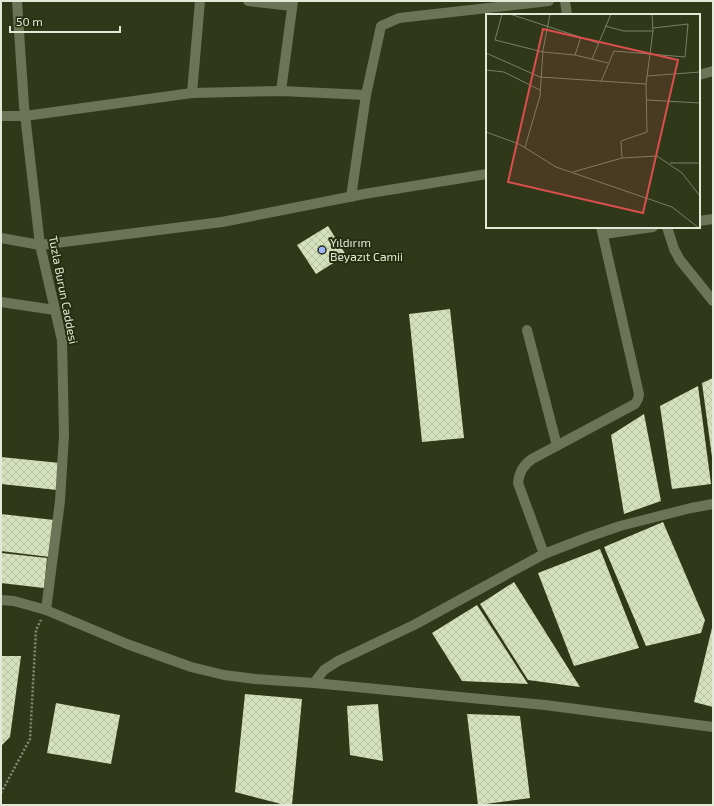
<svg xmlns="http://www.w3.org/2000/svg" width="714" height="806" viewBox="0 0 714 806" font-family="'Exo 2',sans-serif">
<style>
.building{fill:url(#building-cross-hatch)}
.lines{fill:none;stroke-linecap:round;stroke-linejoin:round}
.path{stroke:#818970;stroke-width:2.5;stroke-dasharray:2 2;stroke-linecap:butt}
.minor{stroke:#6b7456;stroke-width:10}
.poi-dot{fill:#9eb4fd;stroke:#262e10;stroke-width:1.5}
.labels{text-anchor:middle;stroke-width:4;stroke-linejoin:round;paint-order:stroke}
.poi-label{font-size:12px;fill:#e3e9d7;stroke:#262e10;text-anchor:start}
.street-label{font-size:12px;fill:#e3e9d7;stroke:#262e10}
.inset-road{fill:none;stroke:#787f66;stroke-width:1}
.view{fill:#d94f4b;fill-opacity:0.15;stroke:#d94f4b;stroke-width:2}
.inset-edge{fill:none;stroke:#e3e9d7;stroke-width:2}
</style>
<defs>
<pattern id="building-cross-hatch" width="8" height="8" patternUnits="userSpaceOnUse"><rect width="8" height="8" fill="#d5e0bc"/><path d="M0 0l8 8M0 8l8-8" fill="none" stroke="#b8c1a3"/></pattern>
</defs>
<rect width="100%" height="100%" fill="#30381a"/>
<g class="building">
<polygon points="328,226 346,255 316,274 297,245"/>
<polygon points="450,309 464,438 422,442 409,314"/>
<polygon points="713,378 713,457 712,457 702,383"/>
<polygon points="698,386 711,484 672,489 660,406"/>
<polygon points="644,414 661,501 624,514 611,435"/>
<polygon points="1,457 60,463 57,490 1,484"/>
<polygon points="1,514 54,520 50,557 1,551"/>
<polygon points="663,522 705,620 701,633 646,646 604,547"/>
<polygon points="600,549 639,648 574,666 538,573"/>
<polygon points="1,553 47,558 44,588 1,583"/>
<polygon points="514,582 580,687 528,680 480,604"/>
<polygon points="477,605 528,684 462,681 432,633"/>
<polygon points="712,628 713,628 713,707 694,702"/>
<polygon points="1,656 21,656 10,737 1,746"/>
<polygon points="245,694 302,699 292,805 285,805 235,792"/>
<polygon points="56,703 120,715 111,764 47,753"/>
<polygon points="378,704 383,761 350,755 347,706"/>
<polygon points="467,714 520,716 530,798 478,805"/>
</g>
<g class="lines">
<polyline class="path" points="1,793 30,739 36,630 41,620"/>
<g class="minor">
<polyline points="17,1 24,106 40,245 62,340 64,435 60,501 46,610"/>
<polyline points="248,1 292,6"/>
<polyline points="565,1 567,15"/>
<polyline points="699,75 713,71"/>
<polyline points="281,91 293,1"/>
<polyline points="192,93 200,1"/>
<polyline points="1,116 25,116 192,93 281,91 366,95"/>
<polyline points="351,197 366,95 381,26 399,18 549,1"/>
<polyline points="699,221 713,219"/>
<polyline points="667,227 674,249 680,260 713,301"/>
<polyline points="604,234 653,227"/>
<polyline points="1,238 40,245 222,222 364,194 487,174"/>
<polyline points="1,302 55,310"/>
<polyline points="527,330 557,446"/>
<path d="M544,554L518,483C519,472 523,465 532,459L635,404L638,399L639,394L601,227"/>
<polyline points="1,600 14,601 46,610 127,644 191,667 224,675 255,679 314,683 545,705 713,727"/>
<polyline points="314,683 324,670 338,661 414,625 544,554 588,537 620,526 691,508 713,504"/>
</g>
</g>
<circle class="poi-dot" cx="322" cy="250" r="4"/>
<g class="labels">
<g class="poi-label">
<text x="330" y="247">Yıldırım<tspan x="330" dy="14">Beyazıt Camii</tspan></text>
</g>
<g class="street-label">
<text transform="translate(63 290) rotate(79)" y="4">Tuzla Burun Caddesi</text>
</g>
</g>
<g transform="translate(486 14)">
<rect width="214" height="214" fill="#30381a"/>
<path class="inset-road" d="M16,0L9,26L57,38L89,41L122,49M24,0L112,29M119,12L138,17H167M0,39L54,63L160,70M89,41L95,23M106,45L125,0M0,56L18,58L54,76M161,62L214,58M115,68L128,37L199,43L202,10L167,14M161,86L214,89M214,87V100M0,118L33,130L70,153L186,193L213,214M39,133L54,82L57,36L64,0M136,144L135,127L161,118L160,70L167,17L166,0M184,149H214M87,158L136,144L171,142L196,159L214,182"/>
<path class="view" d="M57,15L192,46L157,199L22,168Z"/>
<rect width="214" height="214" class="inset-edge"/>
</g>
<rect width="714" height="806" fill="none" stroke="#e3e9d7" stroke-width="4"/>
<path d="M10 26v6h110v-6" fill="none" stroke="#e3e9d7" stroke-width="2"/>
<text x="16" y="26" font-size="12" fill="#e3e9d7" stroke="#262e10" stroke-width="3" paint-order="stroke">50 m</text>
</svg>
